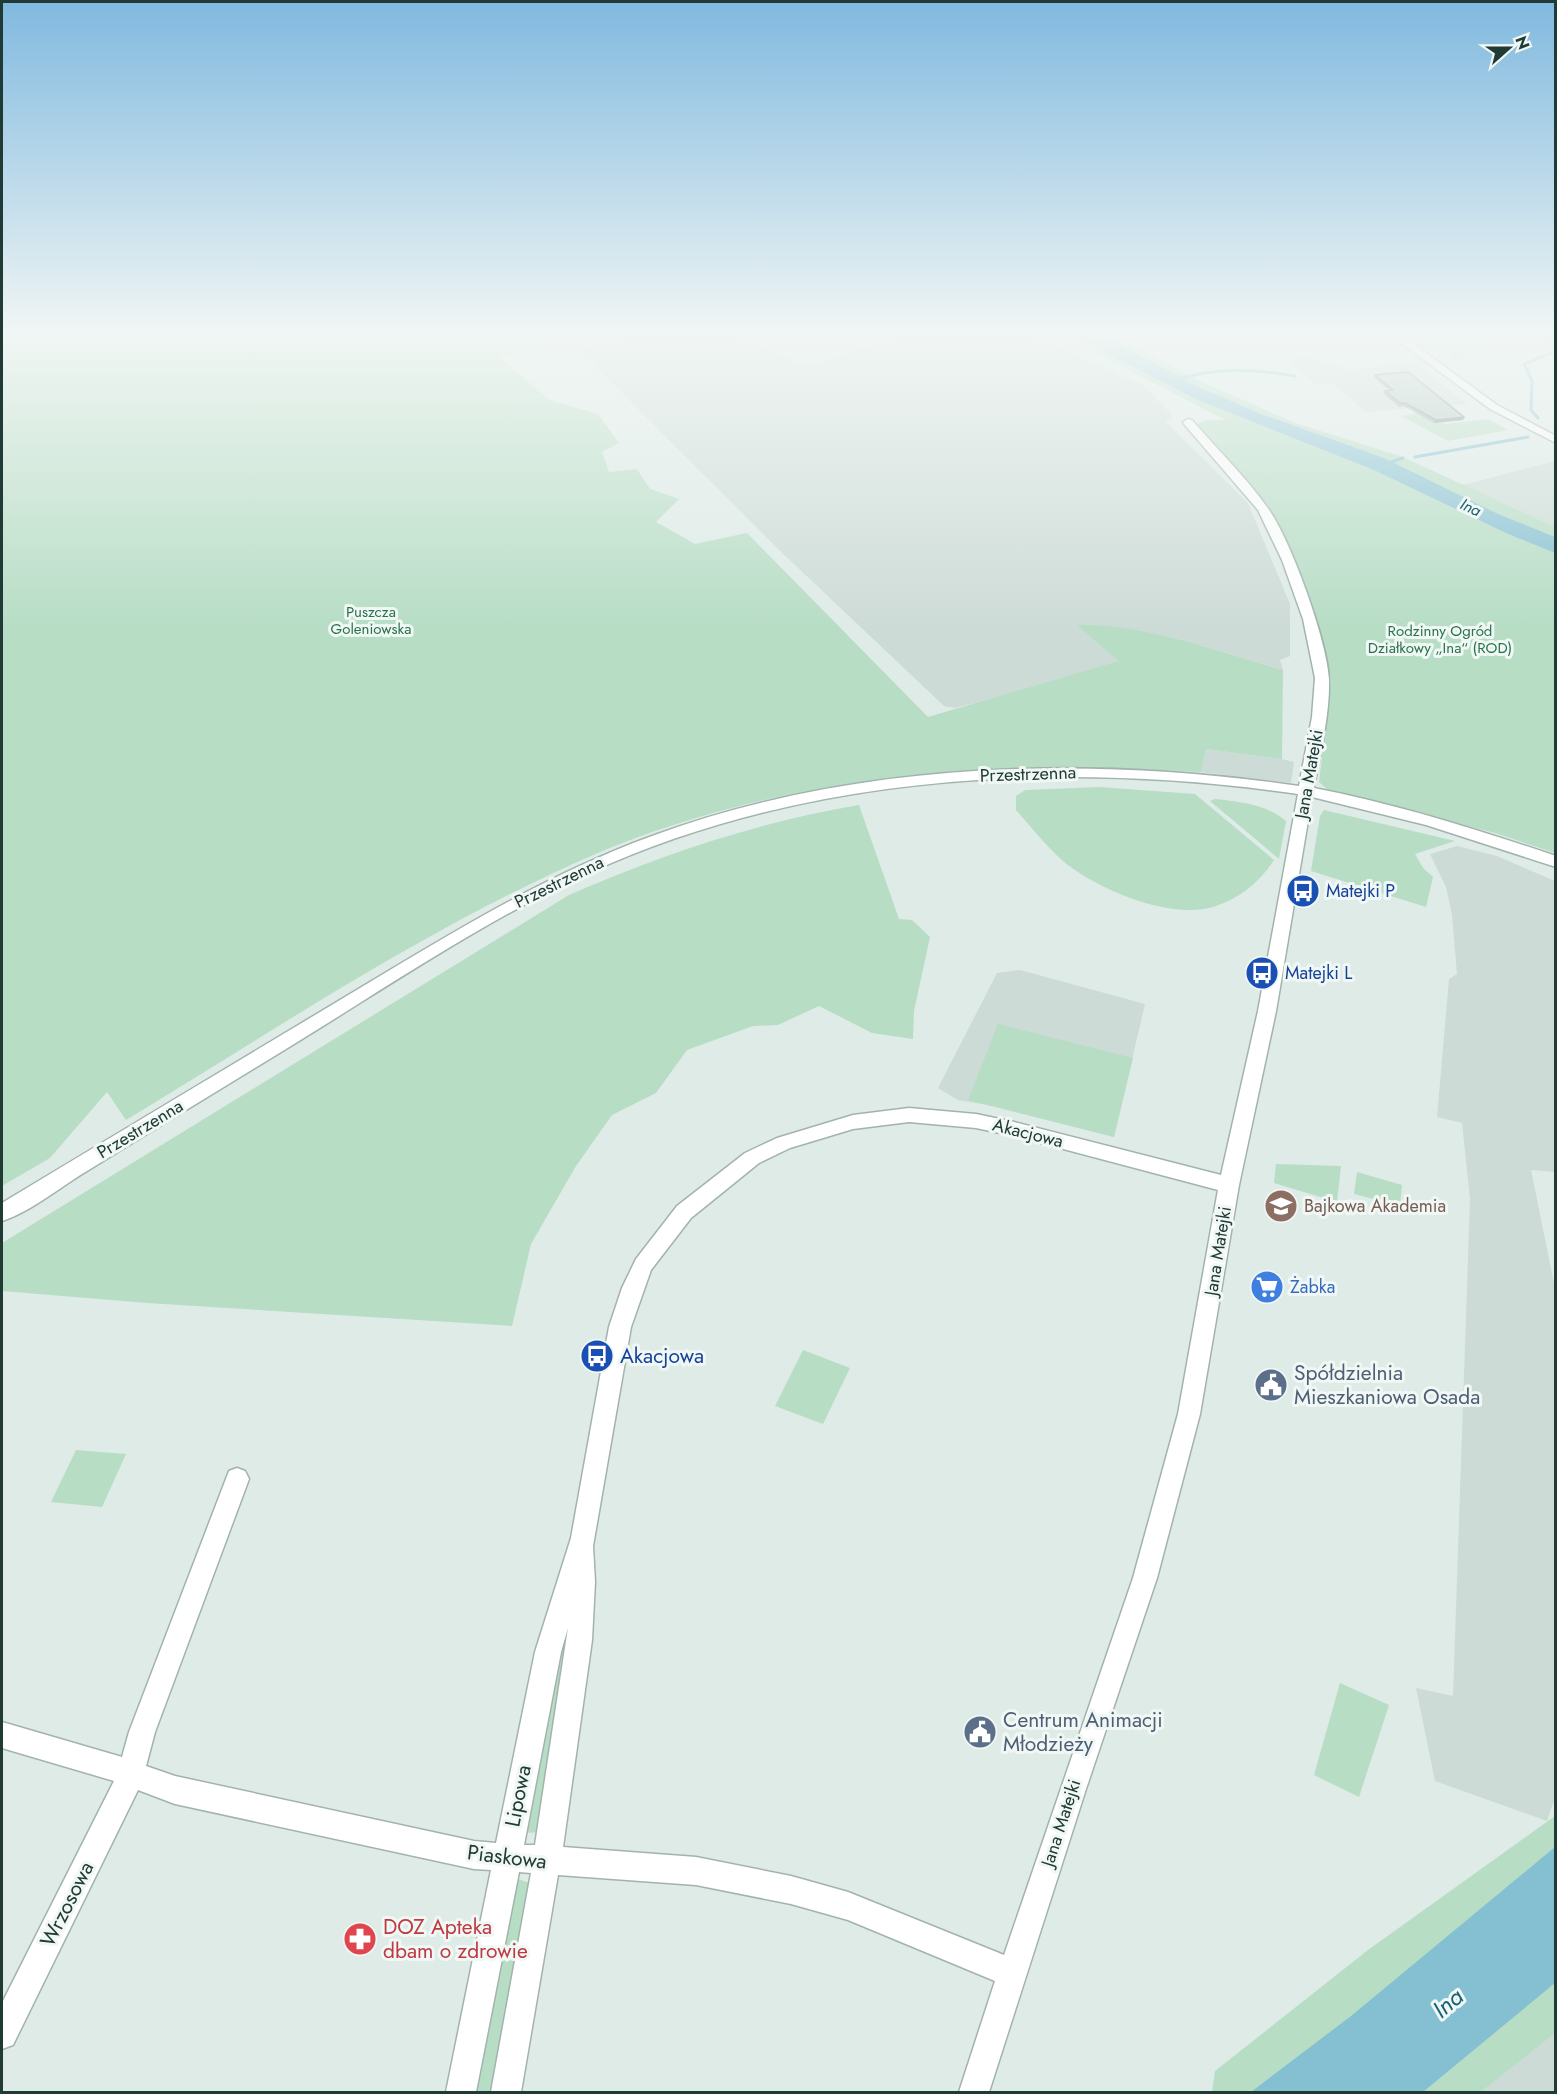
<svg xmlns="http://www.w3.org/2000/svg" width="1557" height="2094" viewBox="0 0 1557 2094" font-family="Jost,sans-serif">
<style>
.built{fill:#cddbd6}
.green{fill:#b7ddc5}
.water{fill:#85c0d2}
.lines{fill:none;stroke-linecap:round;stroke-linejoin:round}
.stream{stroke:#85c0d2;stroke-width:3}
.minor-casing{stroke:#a2b3ae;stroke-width:3}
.minor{fill:#fff;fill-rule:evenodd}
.wall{fill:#9baaa5}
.shaded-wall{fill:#7e8b86}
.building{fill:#b4c6c0;stroke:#7e8b86;stroke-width:1.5}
.labels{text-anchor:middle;stroke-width:6;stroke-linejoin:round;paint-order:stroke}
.far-park-label{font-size:15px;fill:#29734c;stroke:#f0f7f4}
.far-water-label{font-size:16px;font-style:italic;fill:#196078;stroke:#f0f7f4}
.street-label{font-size:18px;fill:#203b36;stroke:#f0f7f4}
.transit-label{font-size:18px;fill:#164399;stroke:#f0f7f4;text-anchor:start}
.education-label{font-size:18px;fill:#785e54;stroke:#f0f7f4;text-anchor:start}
.shop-label{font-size:18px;fill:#366cbe;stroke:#f0f7f4;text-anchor:start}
.near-transit-label{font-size:21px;fill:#164399;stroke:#f0f7f4;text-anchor:start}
.near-service-label{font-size:21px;fill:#4e5e75;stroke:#f0f7f4;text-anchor:start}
.near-street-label{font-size:21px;fill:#203b36;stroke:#f0f7f4}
.near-health-label{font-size:21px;fill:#be3a42;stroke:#f0f7f4;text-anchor:start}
.near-water-label{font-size:24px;font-style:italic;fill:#196078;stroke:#f0f7f4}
</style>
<rect width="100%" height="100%" fill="#dfebe7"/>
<g class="built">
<polygon points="634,337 738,337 805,366 899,337 1034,337 1145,386 1173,416 1166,422 1248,503 1290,604 1290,656 1280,660 1283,670 1200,645 955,708 944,706 777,548 577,348"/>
<polygon points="1304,357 1349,369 1417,364 1467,404 1365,412 1334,384 1317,385 1290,363"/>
<polygon points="1555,461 1555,527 1463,485"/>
<polygon points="1206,749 1282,759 1294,762 1291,783 1201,772"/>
<polygon points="1457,846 1497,856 1555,881 1555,1172 1531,1170 1556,1293 1556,1795 1547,1821 1435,1781 1416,1688 1453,1696 1470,1199 1462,1123 1437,1117 1449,979 1457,974 1452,915 1446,887 1430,854"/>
<polygon points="1020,970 1145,1004 1114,1137 999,1107 958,1100 938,1088 997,973"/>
<polygon points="1555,2032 1555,2092 1481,2092"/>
</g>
<g class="green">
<path d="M2,337H596L552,342L500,357L549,400L598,414L619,443L602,452L609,472L637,469L650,489L679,499L656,522L695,544L747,533L928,717L1119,661L1077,625C1142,623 1221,652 1283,670L1282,759L1206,749L1201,772C993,760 785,773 591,856C428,927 278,1028 126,1120L107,1092L50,1158L2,1186Z"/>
<polygon points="1065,337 1117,337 1191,377 1295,423 1403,457 1555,527 1555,853 1495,833 1328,790 1319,782 1331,680 1312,603 1266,505 1195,425 1206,420 1225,420"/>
<polygon points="1421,337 1483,337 1486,343 1456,362"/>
<polygon points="1438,410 1441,422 1445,424 1488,419 1508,430 1448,441 1401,416"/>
<path d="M1099,787L1195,794L1274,860C1259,883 1239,899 1213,907C1170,920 1096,889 1063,861C1046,846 1031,827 1016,810V796L1025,790Z"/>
<path d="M1215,799C1241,802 1266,804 1286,821L1279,859L1210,801Z"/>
<path d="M859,805L899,919L912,920L930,937L914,1011L913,1039L872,1033L819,1006L778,1025L753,1026L687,1050L656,1093L612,1115L576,1166L531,1244L512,1326L147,1303L2,1291V1243L569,895C663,854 758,822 859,805Z"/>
<polygon points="1324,810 1455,841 1415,854 1423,868 1433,877 1426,907 1311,871 1320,816"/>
<polygon points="998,1024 1133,1058 1114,1137 968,1100"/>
<polygon points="1276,1164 1341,1166 1337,1202 1274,1183"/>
<polygon points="1357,1172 1402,1185 1400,1206 1354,1194"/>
<polygon points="803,1350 850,1368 823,1424 775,1406"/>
<polygon points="76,1450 126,1454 102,1507 51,1502"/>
<polygon points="577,1607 539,1832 529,1833 526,1828 563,1612"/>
<polygon points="1340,1683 1389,1705 1359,1797 1314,1775"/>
<polygon points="1555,1816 1555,2033 1481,2092 1212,2092 1215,2071 1368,1950"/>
<polygon points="518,1879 530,1883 534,1896 498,2092 471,2092 508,1898 512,1882"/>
</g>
<g class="water">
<polygon points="1075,337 1106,337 1194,385 1261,414 1384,458 1498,514 1555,537 1555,553 1506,533 1374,470 1198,400"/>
<polygon points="1555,1847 1555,1983 1423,2092 1251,2092 1351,2016"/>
</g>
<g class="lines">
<g class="stream">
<polyline points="1543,337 1556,346"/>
<path d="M1176,380C1216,367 1254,369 1295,376"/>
<polyline points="1538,418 1531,410 1532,381 1524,364 1556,351"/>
<polyline points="1415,457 1528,437"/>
<polyline points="1385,464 1403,458"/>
</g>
<g class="minor-casing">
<g id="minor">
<polygon points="1393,337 1404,337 1497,405 1556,436 1556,443 1490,409"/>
<path d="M1188,419L1192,420C1216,448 1245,476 1267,507C1290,538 1327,640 1329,679C1330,715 1320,753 1314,788C1396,804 1476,829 1556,856V867L1426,825L1312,797L1276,1011L1239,1185L1200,1414L1157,1578L1086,1789L989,2092H959L995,1981L848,1920L791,1904L696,1885L558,1875L521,2092H491L531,1873L519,1872L476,2092H446L491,1870L474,1869L175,1804L138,1790L13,2045L2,2049V2003L114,1781L2,1748V1722L122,1757L129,1732L229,1471L237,1468L245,1471L249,1479L155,1732L146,1766L175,1776L474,1841L496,1843L535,1652L571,1538L609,1327L622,1288L636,1259L677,1206L745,1153L777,1138L853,1115L909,1108L976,1114L1014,1122L1221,1175L1258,1011L1298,794C1063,760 809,773 591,872C484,920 386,988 286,1049C219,1090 153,1130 87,1171C60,1187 32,1211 2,1221V1203C114,1135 227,1068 340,1000C442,939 540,877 652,836C855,761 1087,755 1299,786L1312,717L1315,678L1303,619L1282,560L1258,510L1184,424L1183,422ZM909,1122L976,1128L1014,1136L1218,1190L1178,1414L1133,1578L1004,1955L848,1892L791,1876L696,1857L563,1847L592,1640L595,1582L593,1546L631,1327L651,1270L691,1218L759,1163L790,1148L853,1129ZM568,1628L535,1845H524L561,1652Z"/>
</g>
</g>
<use href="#minor" class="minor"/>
</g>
<polygon class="wall" points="1375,375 1464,417 1463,420 1434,423 1404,406 1399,407 1384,394 1385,391 1389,390 1374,378"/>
<polygon class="shaded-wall" points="1464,417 1463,420 1434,423 1436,420"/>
<polygon class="building" points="1408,372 1464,417 1436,420 1405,403 1400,403 1385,391 1393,390 1375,375"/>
<linearGradient id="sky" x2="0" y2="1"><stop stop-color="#80b9df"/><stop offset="0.53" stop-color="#f1f6f4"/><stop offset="1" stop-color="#f1f6f4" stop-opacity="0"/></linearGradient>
<rect width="1557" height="630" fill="url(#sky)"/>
<defs>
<g id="bus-disc" transform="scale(1.725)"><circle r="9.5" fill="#1a4fb4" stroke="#f0f7f4"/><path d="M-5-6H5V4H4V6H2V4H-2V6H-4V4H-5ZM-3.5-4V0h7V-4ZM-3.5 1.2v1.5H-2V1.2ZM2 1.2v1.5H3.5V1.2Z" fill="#fff"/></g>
<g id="school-disc" transform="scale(1.725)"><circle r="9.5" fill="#8d6e63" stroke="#f0f7f4"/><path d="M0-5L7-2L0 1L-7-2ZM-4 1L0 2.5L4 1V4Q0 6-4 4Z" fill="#fff"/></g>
<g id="supermarket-disc" transform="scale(1.725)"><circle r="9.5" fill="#3f7fe0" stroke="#f0f7f4"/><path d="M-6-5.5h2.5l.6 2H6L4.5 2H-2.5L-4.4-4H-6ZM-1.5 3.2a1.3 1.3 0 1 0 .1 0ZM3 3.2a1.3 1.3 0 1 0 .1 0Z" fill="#fff"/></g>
<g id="civic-disc" transform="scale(1.725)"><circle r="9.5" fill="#5c6f8a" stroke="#f0f7f4"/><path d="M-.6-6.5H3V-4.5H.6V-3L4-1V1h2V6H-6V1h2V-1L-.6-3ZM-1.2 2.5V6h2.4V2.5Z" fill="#fff"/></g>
<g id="pharmacy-disc" transform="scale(1.725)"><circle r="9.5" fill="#e0444e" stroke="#f0f7f4"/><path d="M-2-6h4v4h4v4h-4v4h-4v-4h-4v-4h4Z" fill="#fff"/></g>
</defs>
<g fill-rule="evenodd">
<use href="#bus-disc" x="1303" y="891"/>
<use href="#bus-disc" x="1262" y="973"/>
<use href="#school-disc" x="1281" y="1206"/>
<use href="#supermarket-disc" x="1267" y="1287"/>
<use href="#bus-disc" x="597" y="1356"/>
<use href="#civic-disc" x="1271" y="1385"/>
<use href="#civic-disc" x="980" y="1732"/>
<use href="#pharmacy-disc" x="360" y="1939"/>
</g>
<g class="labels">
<g class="far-park-label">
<text x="371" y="617">Puszcza<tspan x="371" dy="17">Goleniowska</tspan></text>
<text x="1440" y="636">Rodzinny Ogród<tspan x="1440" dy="17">Działkowy „Ina“ (ROD)</tspan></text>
</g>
<g class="far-water-label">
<text transform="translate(1471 507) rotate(25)" y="6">Ina</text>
</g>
<g class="street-label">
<text transform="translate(1028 774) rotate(-2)" y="6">Przestrzenna</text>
<text transform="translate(1309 774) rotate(-80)" y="6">Jana Matejki</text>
<text transform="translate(559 882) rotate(-26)" y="6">Przestrzenna</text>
<text transform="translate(140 1129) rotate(-31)" y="6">Przestrzenna</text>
<text transform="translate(1028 1133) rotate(14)" y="6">Akacjowa</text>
<text transform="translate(1218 1251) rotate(-81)" y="6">Jana Matejki</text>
<text transform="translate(1061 1823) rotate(-72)" y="6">Jana Matejki</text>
</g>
<g class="transit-label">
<text x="1326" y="897">Matejki P</text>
<text x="1285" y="979">Matejki L</text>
</g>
<g class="education-label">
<text x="1304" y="1212">Bajkowa Akademia</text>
</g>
<g class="shop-label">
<text x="1290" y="1293">Żabka</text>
</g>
<g class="near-transit-label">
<text x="620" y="1363">Akacjowa</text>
</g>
<g class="near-service-label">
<text x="1294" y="1380">Spółdzielnia<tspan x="1294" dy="24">Mieszkaniowa Osada</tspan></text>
<text x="1003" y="1727">Centrum Animacji<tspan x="1003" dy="24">Młodzieży</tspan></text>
</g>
<g class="near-street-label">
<text transform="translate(518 1796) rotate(-79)" y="7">Lipowa</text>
<text transform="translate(507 1857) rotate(7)" y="7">Piaskowa</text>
<text transform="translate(67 1904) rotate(-63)" y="7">Wrzosowa</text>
</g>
<g class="near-health-label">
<text x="383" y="1934">DOZ Apteka<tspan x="383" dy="24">dbam o zdrowie</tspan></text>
</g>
<g class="near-water-label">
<text transform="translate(1448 2003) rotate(-40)" y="8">Ina</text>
</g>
</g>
<rect width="1557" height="2094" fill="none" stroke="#203b36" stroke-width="6"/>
<g transform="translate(1509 48) rotate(69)" stroke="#f0f7f4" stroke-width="4.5" paint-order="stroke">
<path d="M0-4.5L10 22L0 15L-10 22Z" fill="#203b36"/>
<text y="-9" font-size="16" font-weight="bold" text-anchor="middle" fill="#203b36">N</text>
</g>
</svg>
